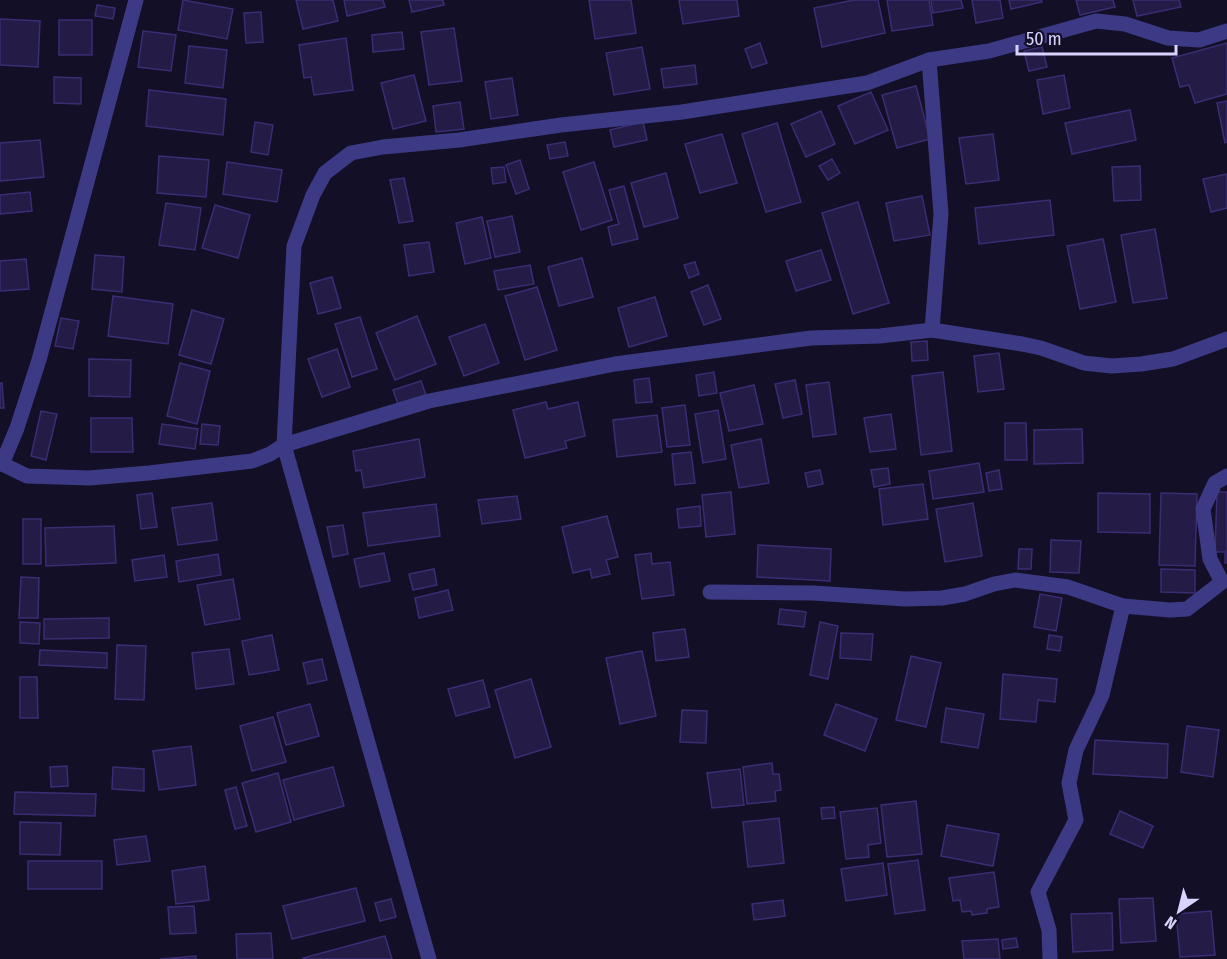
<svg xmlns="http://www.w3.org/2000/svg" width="1227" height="959" viewBox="0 0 1227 959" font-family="'Fira Sans Condensed',sans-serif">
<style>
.building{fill:#241b47;stroke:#3b2d73;stroke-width:1.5}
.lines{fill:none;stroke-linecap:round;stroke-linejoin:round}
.street{stroke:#3d3a85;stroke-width:15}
</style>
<rect width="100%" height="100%" fill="#130f26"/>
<g class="building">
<polygon points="183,0 233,9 227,39 178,30"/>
<polygon points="296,0 333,0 338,21 303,29"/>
<polygon points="344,0 383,0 385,7 347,16"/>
<polygon points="409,0 443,0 444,5 412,12"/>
<polygon points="589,0 631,0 636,33 595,39"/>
<polygon points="679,0 737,0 739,16 683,24"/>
<polygon points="854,0 878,0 885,33 822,47 814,8"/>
<polygon points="887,0 929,0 933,25 892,31"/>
<polygon points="931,0 961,0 963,8 933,13"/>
<polygon points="972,0 1000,0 1003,18 976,23"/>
<polygon points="1009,0 1042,0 1042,2 1011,9"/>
<polygon points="1076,0 1113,0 1115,7 1080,15"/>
<polygon points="1133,0 1179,0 1181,7 1137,16"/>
<polygon points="97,5 115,8 113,19 95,16"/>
<polygon points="261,12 263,42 246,43 244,13"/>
<polygon points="0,19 40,21 38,67 0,65"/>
<rect x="59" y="20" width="33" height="35"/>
<polygon points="454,28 462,81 429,85 421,32"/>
<polygon points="143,31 176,35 171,71 138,67"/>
<polygon points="402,32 404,49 373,52 372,35"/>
<polygon points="346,38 353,90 314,95 311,77 304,78 299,45"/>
<polygon points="760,43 767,63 752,68 745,49"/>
<polygon points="1227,43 1227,94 1195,103 1189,85 1180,87 1172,58"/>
<polygon points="189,46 227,50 223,88 185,83"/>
<polygon points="642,47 650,89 614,95 606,53"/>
<polygon points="1042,47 1047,67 1029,71 1024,51"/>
<polygon points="695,65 697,84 664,88 661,69"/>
<polygon points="414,75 426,121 393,129 381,83"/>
<polygon points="1064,75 1070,108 1043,114 1037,80"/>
<polygon points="54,77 81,78 81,104 54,103"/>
<polygon points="512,78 518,115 491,119 485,82"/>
<polygon points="916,86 930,139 897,148 882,95"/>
<polygon points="149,90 226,99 223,135 146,126"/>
<polygon points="871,92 888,130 855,144 838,106"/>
<polygon points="1227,101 1227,142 1225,143 1217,103"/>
<polygon points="460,102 464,129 436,132 433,106"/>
<polygon points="1130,110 1136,140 1072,154 1065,123"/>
<polygon points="821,111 835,144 806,157 791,124"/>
<polygon points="255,122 273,125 268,155 251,152"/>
<polygon points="643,122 647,140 614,147 610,130"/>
<polygon points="777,123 801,202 766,212 742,134"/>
<polygon points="722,134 737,183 700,193 685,144"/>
<polygon points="993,134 999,180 966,184 959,138"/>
<polygon points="40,140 44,177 0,181 0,143"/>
<polygon points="565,142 568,156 550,159 547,145"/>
<polygon points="159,156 209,160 206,197 157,193"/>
<polygon points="832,159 840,173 828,180 819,166"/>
<polygon points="520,160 529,189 516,194 506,165"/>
<polygon points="227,162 282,170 277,202 223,194"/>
<polygon points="594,162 612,220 581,230 563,172"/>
<polygon points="1140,166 1141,200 1114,201 1112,167"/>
<polygon points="504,167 506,182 493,184 491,168"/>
<polygon points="666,173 678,218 644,227 631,183"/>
<polygon points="1227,174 1227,208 1211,212 1203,179"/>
<polygon points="404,178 413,221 399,223 390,180"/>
<polygon points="624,186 638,239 612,245 608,227 619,224 609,190"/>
<polygon points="30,192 32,211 0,214 0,195"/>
<polygon points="922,196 930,235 894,241 886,203"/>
<polygon points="1050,200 1054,235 979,244 975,208"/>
<polygon points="858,202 889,303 853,314 822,213"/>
<polygon points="166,203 201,208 195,250 159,245"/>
<polygon points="215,205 250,215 238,258 202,248"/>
<polygon points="512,216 520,252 495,257 487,221"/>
<polygon points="482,217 491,258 465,264 456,223"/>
<polygon points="1155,229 1167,298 1133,303 1121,235"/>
<polygon points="1103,239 1116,302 1080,309 1067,246"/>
<polygon points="429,242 434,272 409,276 404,245"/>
<polygon points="821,250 831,280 796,291 786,261"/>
<polygon points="95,255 124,257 122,292 92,289"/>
<polygon points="582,258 593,297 559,306 548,267"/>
<polygon points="26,259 29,289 0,291 0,261"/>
<polygon points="695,262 699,274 689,278 684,265"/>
<polygon points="530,265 534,284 498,290 494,271"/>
<polygon points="332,277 341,308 318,314 310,283"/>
<polygon points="708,285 721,319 704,325 691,292"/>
<polygon points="537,287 557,350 525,360 505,296"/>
<polygon points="113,296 173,304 168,344 108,336"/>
<polygon points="655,297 667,336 629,347 618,308"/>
<polygon points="192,310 224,319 211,364 179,355"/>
<polygon points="417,316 436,364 395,380 376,333"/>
<polygon points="360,317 377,369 352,377 335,324"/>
<polygon points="61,318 79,321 73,349 55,346"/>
<polygon points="485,324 499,363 464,376 449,337"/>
<polygon points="927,341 928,360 912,361 911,342"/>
<polygon points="337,349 350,387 322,397 308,359"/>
<polygon points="999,353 1004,389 978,392 974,356"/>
<polygon points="89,359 131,360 130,397 89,396"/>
<polygon points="180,363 210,371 197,424 167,416"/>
<polygon points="714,372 717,393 699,396 696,375"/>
<polygon points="943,372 952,451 921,455 912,376"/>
<polygon points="649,378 652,402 636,403 634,380"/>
<polygon points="795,380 802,414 783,418 775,384"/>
<polygon points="421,381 426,395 398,404 393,390"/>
<polygon points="829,382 836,434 813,437 806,385"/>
<polygon points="0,383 2,383 4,408 0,408"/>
<polygon points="754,385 763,424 729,431 720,393"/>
<polygon points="546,402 548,409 578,402 585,436 565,441 567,448 525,458 513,410"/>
<polygon points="685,405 690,445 667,447 662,408"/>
<polygon points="718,410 726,459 703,463 695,414"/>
<polygon points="41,411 57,414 46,460 31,456"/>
<polygon points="891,414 896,449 870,452 864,418"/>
<polygon points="657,415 662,452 617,457 613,420"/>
<polygon points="91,418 132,418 133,452 91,452"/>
<polygon points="1005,423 1026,423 1027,460 1005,460"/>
<polygon points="162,424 198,429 195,449 159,444"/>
<polygon points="202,424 220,426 218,445 200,444"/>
<polygon points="1082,429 1083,463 1034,464 1034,430"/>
<polygon points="419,439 425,477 364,488 361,470 356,471 353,451"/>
<polygon points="761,439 769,483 739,488 731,445"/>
<polygon points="691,452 695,483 675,485 672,454"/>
<polygon points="979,463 984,492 933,499 929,471"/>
<polygon points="888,468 890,484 874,487 871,470"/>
<polygon points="820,470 823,484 808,487 805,473"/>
<polygon points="999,470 1002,489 989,491 986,473"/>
<polygon points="923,484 928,519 883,525 879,489"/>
<polygon points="731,492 735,534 706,537 702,495"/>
<polygon points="1217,492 1227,492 1227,563 1225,563 1225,552 1215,552"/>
<polygon points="152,493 157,527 141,529 137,495"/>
<polygon points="1098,493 1150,494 1150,533 1098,532"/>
<polygon points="1161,493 1197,494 1195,566 1159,565"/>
<polygon points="517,496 521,519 482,524 478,500"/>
<polygon points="212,503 217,540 178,545 172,508"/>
<polygon points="973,503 982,556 945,562 936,509"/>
<polygon points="436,504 440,536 368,546 363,513"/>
<polygon points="700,506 701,526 679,528 677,509"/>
<polygon points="607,516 618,557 606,560 610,574 592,578 590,569 573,573 562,527"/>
<rect x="23" y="519" width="18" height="45"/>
<polygon points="343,525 348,554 333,557 327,527"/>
<polygon points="114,526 116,563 46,566 45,528"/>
<polygon points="1051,540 1081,541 1079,573 1050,572"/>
<polygon points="758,545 831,549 830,581 757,577"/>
<polygon points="1019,549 1032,549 1031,569 1018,569"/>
<polygon points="384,553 390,581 360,587 354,559"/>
<polygon points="651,553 652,564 670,562 674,595 642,599 635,555"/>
<polygon points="218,554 221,575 179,582 176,561"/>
<polygon points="164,555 167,577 135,581 132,560"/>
<polygon points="434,569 437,585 413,590 409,574"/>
<polygon points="1161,569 1195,570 1195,593 1161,592"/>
<polygon points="21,577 39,578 38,618 19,618"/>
<polygon points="233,579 240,619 205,625 197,585"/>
<polygon points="448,590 453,610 419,618 415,598"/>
<polygon points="1040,594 1062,598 1056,631 1034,627"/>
<polygon points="780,609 806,612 804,627 778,624"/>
<polygon points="109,618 109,638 44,639 44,619"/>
<polygon points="20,622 40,623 39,644 20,643"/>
<polygon points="820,622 838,626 828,679 810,675"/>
<polygon points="685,629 689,657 656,661 653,633"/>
<polygon points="841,633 873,634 871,660 840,658"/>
<polygon points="272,635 279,670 249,675 242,641"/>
<polygon points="1049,635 1062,637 1060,651 1047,649"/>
<polygon points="117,645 146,646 144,700 115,699"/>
<polygon points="229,649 234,684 196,689 192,653"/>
<polygon points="40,650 107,653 107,668 39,665"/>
<polygon points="642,651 656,716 620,724 606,658"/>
<polygon points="911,656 941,663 926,727 896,720"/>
<polygon points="322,659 327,680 308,684 303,663"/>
<polygon points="1003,674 1057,679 1055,702 1038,700 1036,722 1000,719"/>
<polygon points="20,677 37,677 38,718 20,718"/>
<polygon points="531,679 551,747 515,758 495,690"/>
<polygon points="483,680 490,707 456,716 448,689"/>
<polygon points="310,704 319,736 286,745 277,713"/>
<polygon points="836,704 877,719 865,751 824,735"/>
<polygon points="946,708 984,714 978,748 941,742"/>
<polygon points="682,710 707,711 706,743 680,742"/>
<polygon points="273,717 286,762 252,771 240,726"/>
<polygon points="1187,726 1219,730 1213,777 1181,772"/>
<polygon points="1095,740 1168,744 1167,778 1093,774"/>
<polygon points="191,746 196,785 159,790 153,751"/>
<polygon points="772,763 773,774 779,774 781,790 775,791 776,801 747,804 743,767"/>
<polygon points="67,766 68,786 51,787 50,767"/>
<polygon points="113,767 144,769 144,791 112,789"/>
<polygon points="333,767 344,806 294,820 283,780"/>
<polygon points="740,769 744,805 712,808 707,773"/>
<polygon points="278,773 291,822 256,832 242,783"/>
<polygon points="236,787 247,826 235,829 225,790"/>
<polygon points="15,792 96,794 95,816 14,814"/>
<polygon points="916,801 922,854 887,857 881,805"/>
<polygon points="834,807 835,818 822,819 821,808"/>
<polygon points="877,808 881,843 868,845 869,857 846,859 840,812"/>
<polygon points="1120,811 1153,826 1143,848 1110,834"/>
<polygon points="779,818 784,863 748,867 743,822"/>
<polygon points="20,822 61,823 60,855 20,854"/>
<polygon points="947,825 999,834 993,866 941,856"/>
<polygon points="146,836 150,861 117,865 114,840"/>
<polygon points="918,860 925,910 895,914 888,864"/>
<rect x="28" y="861" width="74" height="28"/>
<polygon points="883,863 887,895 846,901 841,869"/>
<polygon points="205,866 209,900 176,904 172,871"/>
<polygon points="994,872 999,907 987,909 987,913 972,915 971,911 962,912 960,900 953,901 949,878"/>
<polygon points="356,888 365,921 292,939 283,906"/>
<polygon points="1153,898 1156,941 1121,943 1119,899"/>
<polygon points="391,899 396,917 380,921 375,903"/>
<polygon points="783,900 785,916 754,920 752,904"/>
<polygon points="194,906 196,933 170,934 168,907"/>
<polygon points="1211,911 1215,955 1180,957 1176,914"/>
<polygon points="1112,913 1113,950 1073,952 1071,914"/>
<polygon points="271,933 273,959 237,959 236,934"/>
<polygon points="385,936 392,959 303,959 303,958"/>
<polygon points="1016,938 1018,947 1003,949 1002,940"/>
<polygon points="998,939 1000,959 964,959 962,941"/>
<polygon points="196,956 196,959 160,959"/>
</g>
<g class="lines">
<g class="street">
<polyline points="929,60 941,214 932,330"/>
<polyline points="0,463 27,476 89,478 149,473 252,461 270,454 284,445 429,401 615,364 811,338 880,336 932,330 1022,344 1041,348 1084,363 1112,366 1141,364 1173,359 1227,339"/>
<polyline points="2,464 17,428 39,360 136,0"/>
<polyline points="710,592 813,593 905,599 942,598 965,594 994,584 1015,580 1068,587 1123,606 1170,610 1187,609 1222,582 1210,559 1203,509 1215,483 1227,476"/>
<polyline points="429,959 284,445 294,246 313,195 325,173 351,153 383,147 459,140 561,125 682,112 867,83 929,60 989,51 1096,21 1125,24 1168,38 1199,40 1227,31"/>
<polyline points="1050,959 1049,930 1038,892 1076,820 1069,783 1076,750 1102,695 1123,606"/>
</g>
</g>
<g transform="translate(1179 911) rotate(215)" stroke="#130f26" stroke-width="4.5" paint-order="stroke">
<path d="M0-4.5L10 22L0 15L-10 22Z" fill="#d9d4ff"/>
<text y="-9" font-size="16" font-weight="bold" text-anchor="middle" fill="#d9d4ff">N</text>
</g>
<path d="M1017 45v9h159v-9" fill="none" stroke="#d9d4ff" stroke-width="3"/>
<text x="1026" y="45" font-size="18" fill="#d9d4ff" stroke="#130f26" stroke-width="4.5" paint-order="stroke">50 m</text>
</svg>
